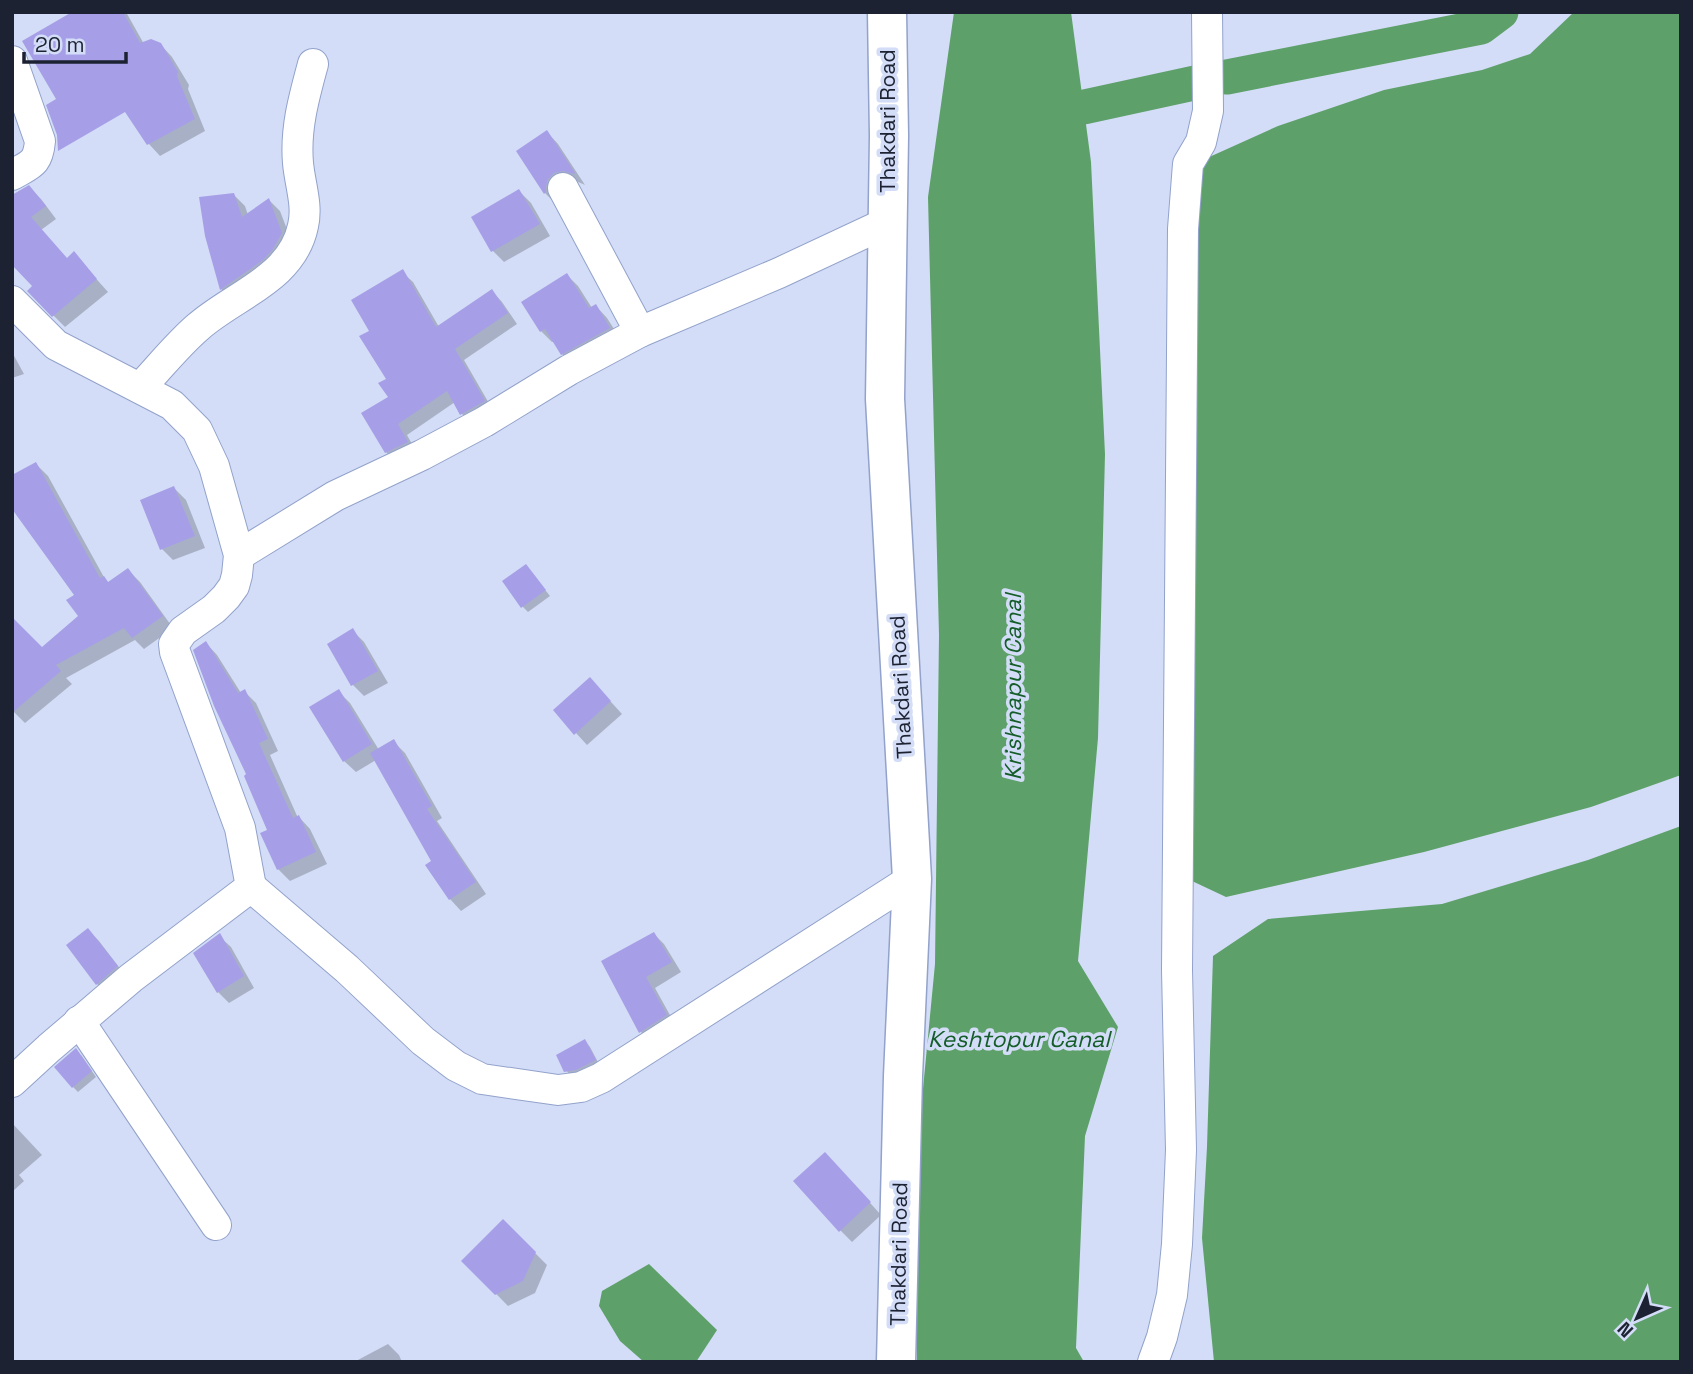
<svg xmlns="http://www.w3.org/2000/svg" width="1693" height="1374" viewBox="0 0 1693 1374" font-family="'Space Grotesk',sans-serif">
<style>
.water{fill:#5ea069}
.shadow{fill:#0003}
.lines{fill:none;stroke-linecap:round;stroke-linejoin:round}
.canal{stroke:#5ea069;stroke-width:35}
.building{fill:#a69fe8}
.street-casing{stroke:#92a2cb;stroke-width:32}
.secondary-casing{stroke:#92a2cb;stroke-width:41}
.street{stroke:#fff;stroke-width:30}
.secondary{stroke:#fff;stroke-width:38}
.labels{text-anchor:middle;stroke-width:7;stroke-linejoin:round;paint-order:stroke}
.street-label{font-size:21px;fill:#1c2232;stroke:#d3ddf7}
.water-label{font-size:23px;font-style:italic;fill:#155d29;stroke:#d3ddf7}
</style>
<rect width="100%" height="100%" fill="#d3ddf7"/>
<g class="water">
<polygon points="954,12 1071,12 1091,162 1105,454 1098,738 1078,961 1118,1027 1085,1136 1076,1348 1084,1362 917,1362 912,1203 935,964 939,635 928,197"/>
<polygon points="1574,12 1681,12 1681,775 1591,807 1424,852 1226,897 1192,881 1188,407 1198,244 1196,163 1278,126 1384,90 1482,70 1530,54"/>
<polygon points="1681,826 1681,1362 1214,1362 1202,1238 1207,1147 1213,956 1268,919 1442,904 1588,860"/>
<polygon points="649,1264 717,1330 696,1362 644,1362 620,1341 599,1306 602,1291"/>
</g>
<g class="shadow">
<polygon points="76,12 126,12 144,44 160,44 172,57 189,85 188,89 205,131 160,156 149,144 125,109"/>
<polygon points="547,132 558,144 585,185 576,181 556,204 545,193"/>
<polygon points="29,187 41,199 56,219 41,230 67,259 74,254 108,292 65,327 29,291 34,287"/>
<polygon points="519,191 531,203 550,236 504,262 492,250"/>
<polygon points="233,194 245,206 248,215 269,200 280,211 293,245 232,300 221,289"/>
<polygon points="402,272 413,282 439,327 492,291 502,302 517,324 464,360 494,412 472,424 462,414 455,402 407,435 417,453 396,463 386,452 390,398 388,379 371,331"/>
<polygon points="567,275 578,286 592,308 596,306 607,318 621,340 573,365 562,354 555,341 552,342 541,331"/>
<polygon points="12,352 24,374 12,378"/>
<polygon points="36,464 48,476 105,579 109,583 128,570 140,582 173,628 144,649 135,640 66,678 72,684 25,723 12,710 42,649 80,616 76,596"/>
<polygon points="174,488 186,500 205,548 173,560 162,549"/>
<polygon points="526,566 550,596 528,612 523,607"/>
<polygon points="353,631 364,642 388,683 364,696 353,685"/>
<polygon points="206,643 217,655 241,693 244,691 256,703 278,751 270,755 298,818 299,817 310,829 327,864 290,881 278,869 269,831 249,775"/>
<polygon points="338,691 350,703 379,750 393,741 405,753 442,818 437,821 486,894 461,911 450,899 434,862 376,760 356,772 344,761"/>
<polygon points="601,691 622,714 587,745 576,733"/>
<polygon points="88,930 99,941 128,979 108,995 97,984"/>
<polygon points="654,934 664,944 681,972 655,988 676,1026 651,1042 641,1032 603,961"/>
<polygon points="219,936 231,947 254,988 229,1003 218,992"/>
<polygon points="585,1041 590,1047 600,1066 571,1076 566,1070"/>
<polygon points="81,1055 96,1077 78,1092 73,1087"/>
<polygon points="12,1123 42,1155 19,1175 24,1181 12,1192"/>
<polygon points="836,1165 881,1215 852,1242 840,1230"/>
<polygon points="503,1221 547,1265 535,1293 508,1306 464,1261"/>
<polygon points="388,1344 399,1355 402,1362 354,1362"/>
</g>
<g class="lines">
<g class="canal">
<polyline points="1227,77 1481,27 1501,12"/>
<polyline points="1084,107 1199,82"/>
</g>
</g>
<g class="building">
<polygon points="72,12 123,12 140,43 151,39 161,43 178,72 177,76 195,119 147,145 125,112 58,151 57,135 46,105 56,99 22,41"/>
<polygon points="547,130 575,173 574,174 563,171 554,173 548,179 546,187 546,192 544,194 516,151"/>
<polygon points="29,185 46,206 31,217 67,258 74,251 97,279 52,317 27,291 32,286 12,265 12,195"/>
<polygon points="519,189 540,224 491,252 471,217"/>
<polygon points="234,193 242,217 269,198 282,233 273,249 263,260 220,290 205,236 199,197"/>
<polygon points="403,269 436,327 492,289 508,313 455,349 485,401 460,415 447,391 398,424 408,442 385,453 361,413 388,397 378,383 386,379 359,336 369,331 351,300"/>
<polygon points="567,273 589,308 596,304 610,328 561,355 545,329 540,332 521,302"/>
<polygon points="36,462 100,578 104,576 108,582 128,568 163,616 132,638 124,628 56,665 61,671 12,713 12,617 42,647 78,616 66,600 74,595 12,509 12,475"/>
<polygon points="174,486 195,536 160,550 140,500"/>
<polygon points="526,564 546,590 521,608 502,581"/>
<polygon points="353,628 378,671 351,686 327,644"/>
<polygon points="206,641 238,693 245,689 268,739 259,743 293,818 299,815 316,852 277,870 260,833 267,830 244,776 246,774 214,706 193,650"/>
<polygon points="590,677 611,701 574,735 553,710"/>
<polygon points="339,689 372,744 343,762 309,707"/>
<polygon points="394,739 432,806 427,809 476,882 449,900 425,865 431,861 370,753"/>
<polygon points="88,928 118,966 96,985 66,945"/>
<polygon points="654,932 672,962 646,977 667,1015 639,1033 601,961"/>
<polygon points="220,933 244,976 217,993 193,953"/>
<polygon points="585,1039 596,1060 576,1070 564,1072 556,1055"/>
<polygon points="76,1048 92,1071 72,1088 54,1067"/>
<polygon points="825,1152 871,1202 839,1232 793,1181"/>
<polygon points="503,1219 536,1252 523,1281 495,1295 461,1261"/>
</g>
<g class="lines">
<g class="street-casing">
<g id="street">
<path d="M12,61L40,141C38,164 31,164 12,175"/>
<polyline points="563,188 640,332"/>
<polyline points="12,301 56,345 172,405 197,430 214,466 239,555 237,575 234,586 226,597 214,609 183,631 174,644 175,652 240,828 251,887 131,978 49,1048 12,1082"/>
<path d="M140,388C159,368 177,345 198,327C234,295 292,279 303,226C308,205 300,185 298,163C295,129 304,97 313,64"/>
<polyline points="239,555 335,496 422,455 484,422 569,370 640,332 779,273 888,222"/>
<polyline points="251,887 347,969 423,1041 456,1066 482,1079 558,1090 581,1087 601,1078 912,879"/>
<polyline points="79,1021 216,1225"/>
<polyline points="1153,1362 1162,1337 1172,1295 1177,1244 1181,1150 1177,970 1183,229 1188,164 1201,142 1208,111 1207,12"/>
</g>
</g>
<g class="secondary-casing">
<polyline id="secondary" points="887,12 889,136 885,399 912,879 903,1076 896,1362"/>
</g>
<use href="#street" class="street"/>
<use href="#secondary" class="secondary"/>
</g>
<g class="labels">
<g class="street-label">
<text transform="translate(888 121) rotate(-90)" y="7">Thakdari Road</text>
<text transform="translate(901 687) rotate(-93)" y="7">Thakdari Road</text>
<text transform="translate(899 1254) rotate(-89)" y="7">Thakdari Road</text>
</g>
<g class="water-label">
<text transform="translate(1013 687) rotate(-90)" y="8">Krishnapur Canal</text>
<text x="1019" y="1047">Keshtopur Canal</text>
</g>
</g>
<rect width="1693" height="1374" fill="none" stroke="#1c2232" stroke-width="28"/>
<g transform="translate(1637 1318) rotate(225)" stroke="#d3ddf7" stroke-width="5" paint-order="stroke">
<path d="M0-5L12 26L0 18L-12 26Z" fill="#1c2232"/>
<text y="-10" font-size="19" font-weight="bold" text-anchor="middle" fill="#1c2232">N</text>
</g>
<path d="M24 52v10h102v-10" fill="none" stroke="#1c2232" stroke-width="3.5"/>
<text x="35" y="52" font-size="21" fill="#1c2232" stroke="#d3ddf7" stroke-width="5" paint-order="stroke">20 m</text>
</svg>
